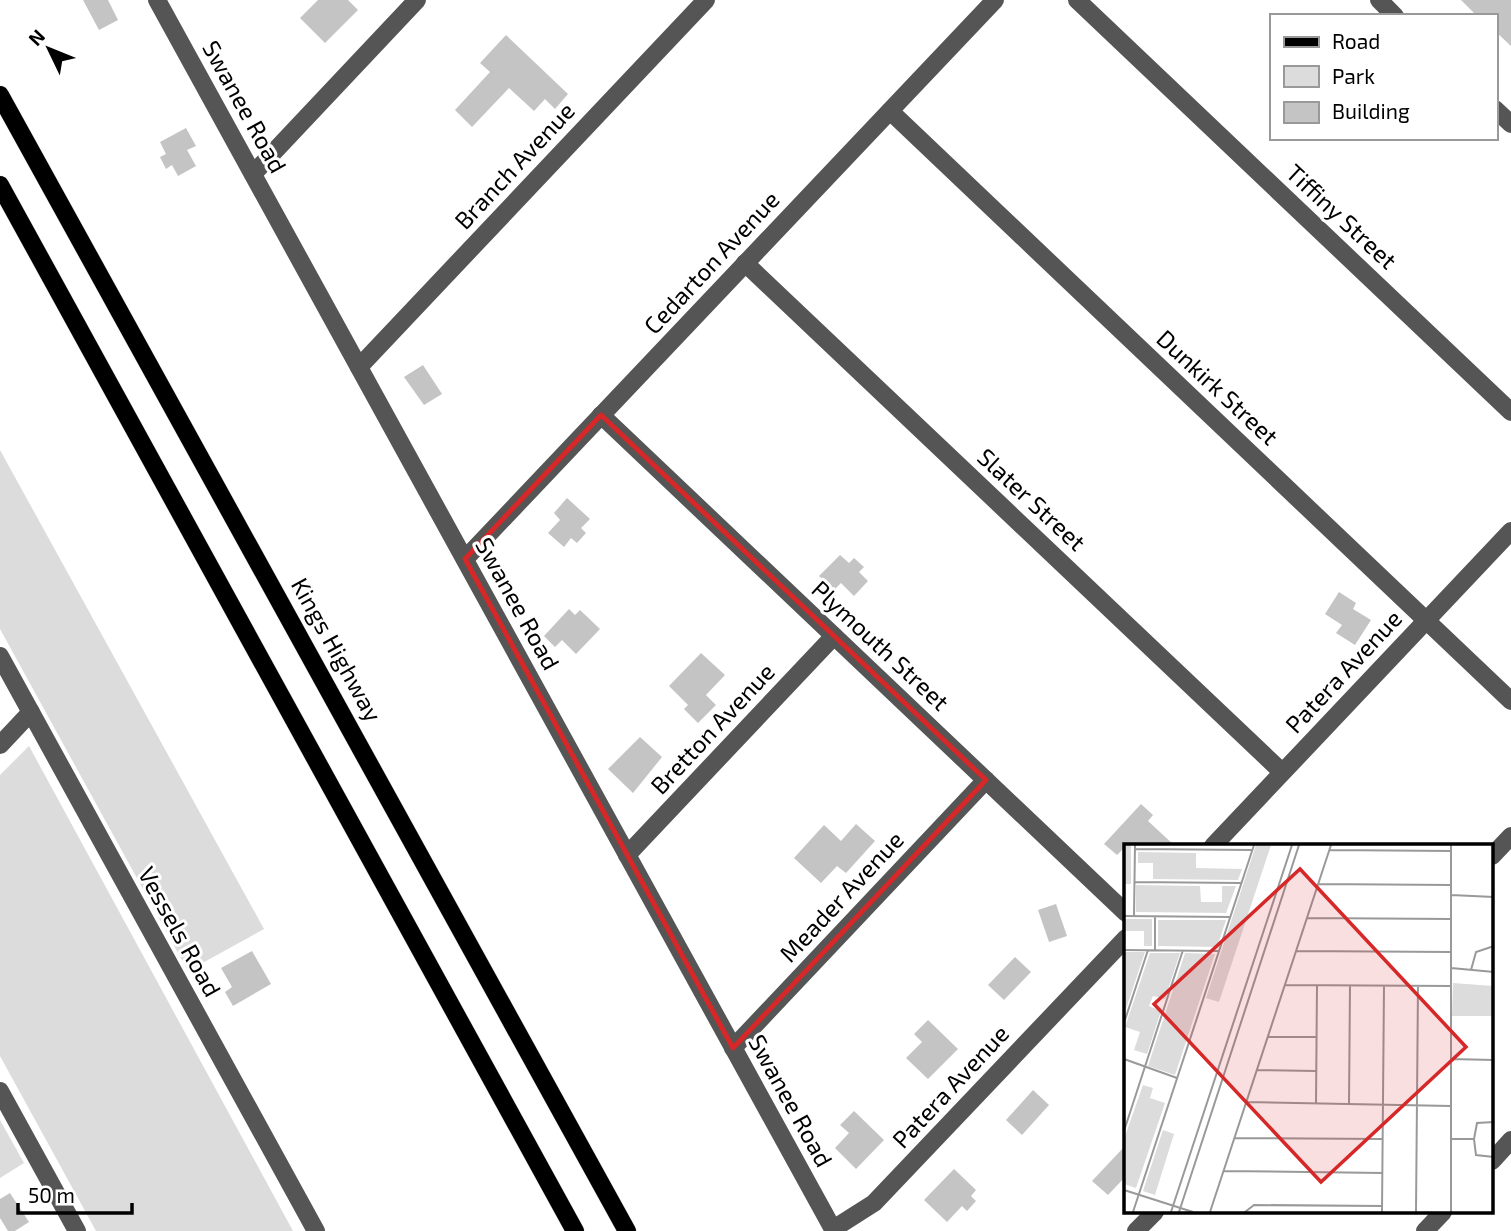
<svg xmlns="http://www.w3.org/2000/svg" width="1511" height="1231" viewBox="0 0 1511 1231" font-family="'Exo 2',sans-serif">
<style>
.green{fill:#dcdcdc}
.building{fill:#c4c4c4}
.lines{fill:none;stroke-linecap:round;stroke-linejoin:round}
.major-casing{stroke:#dbdbdb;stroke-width:19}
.minor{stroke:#555;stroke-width:18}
.major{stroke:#000;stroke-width:18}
.marked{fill:none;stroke:#d62828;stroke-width:5;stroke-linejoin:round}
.labels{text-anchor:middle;stroke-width:6;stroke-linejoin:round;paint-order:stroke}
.street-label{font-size:24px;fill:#000;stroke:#fff}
.inset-road{fill:none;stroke:#999;stroke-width:2}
.view{fill:#d62828;fill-opacity:0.15;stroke:#d62828;stroke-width:3.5}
.inset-edge{fill:none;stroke:#000;stroke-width:3.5}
</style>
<rect width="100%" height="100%" fill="#fff"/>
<g class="green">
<polygon points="0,450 264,929 188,971 0,629"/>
<polygon points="29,746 293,1231 96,1231 0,1056 0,775"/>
<polygon points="0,1120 24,1163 0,1178"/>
</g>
<g class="building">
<polygon points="83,0 108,0 118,20 99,30"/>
<polygon points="318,0 348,0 358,10 325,43 300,18"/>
<polygon points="1461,0 1511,0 1511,46 1495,31 1495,16 1477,16"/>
<polygon points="506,35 568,94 555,109 545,99 534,111 509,88 472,127 455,110 490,72 480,63"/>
<polygon points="186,128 196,146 187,150 196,166 178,176 172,165 166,169 160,157 166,154 160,142"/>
<polygon points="423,365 442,394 424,405 404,377"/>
<polygon points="567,498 590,519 581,528 586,533 577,543 571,538 564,547 548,533 560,520 554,513"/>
<polygon points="840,555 849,563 854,558 864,567 859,572 868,581 854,596 841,583 834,590 819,576"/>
<polygon points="1339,592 1356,603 1353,609 1371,620 1355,645 1336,633 1342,625 1325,614"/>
<polygon points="569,609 575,615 580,610 600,629 576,654 562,640 555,647 544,636"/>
<polygon points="701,653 725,675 706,695 716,705 698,723 684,709 688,705 669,686"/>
<polygon points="640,737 662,757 633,793 608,769"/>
<polygon points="1141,804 1153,815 1148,821 1175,846 1126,846 1117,855 1104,844"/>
<polygon points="856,824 875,841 846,873 837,866 821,883 794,858 824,825 841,841"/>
<polygon points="1056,904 1067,936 1049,942 1038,910"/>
<polygon points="252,951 271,984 233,1006 225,992 232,987 221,968"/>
<polygon points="1015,957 1031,972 1004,1000 988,985"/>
<polygon points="928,1020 958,1049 928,1079 906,1058 922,1042 914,1034"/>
<polygon points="1033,1090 1049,1105 1022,1135 1006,1120"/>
<polygon points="854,1111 884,1140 856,1169 835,1148 849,1133 840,1125"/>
<polygon points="1126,1145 1126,1176 1108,1195 1092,1181"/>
<polygon points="954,1169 976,1190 971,1196 976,1201 967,1211 962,1206 947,1222 924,1200"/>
<polygon points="10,1193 29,1222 15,1231 8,1231 0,1218 0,1199"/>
</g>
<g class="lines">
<g class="major-casing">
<g id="major">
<polyline points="0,95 627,1231"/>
<polyline points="0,185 575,1231"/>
</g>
</g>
<g class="minor">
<polyline points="157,0 834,1231"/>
<polyline points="1077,0 1511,412"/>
<polyline points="1379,0 1395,16"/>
<polyline points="1495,109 1511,124"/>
<polyline points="890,111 1511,701"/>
<polyline points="253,174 417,0"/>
<polyline points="745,263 1282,772"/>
<polyline points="359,367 706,0"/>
<polyline points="601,415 1126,913"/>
<polyline points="465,559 995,0"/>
<polyline points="0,656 316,1231"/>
<polyline points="0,745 31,712"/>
<polyline points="1213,846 1511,531"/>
<polyline points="627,855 834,636"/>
<polyline points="1492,856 1511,836"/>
<polyline points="733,1048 986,780"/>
<polyline points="0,1091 77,1231"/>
<polyline points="1492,1161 1511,1140"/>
<polyline points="833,1229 874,1203 1126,938"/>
<polyline points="1136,1231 1155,1212"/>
<polyline points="1425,1231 1443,1212"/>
</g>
<use href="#major" class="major"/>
</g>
<path class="marked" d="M601,415L986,780L733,1048L465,559Z"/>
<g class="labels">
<g class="street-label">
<text transform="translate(244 107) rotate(61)" y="8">Swanee Road</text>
<text transform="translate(515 166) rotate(-47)" y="8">Branch Avenue</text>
<text transform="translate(1341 217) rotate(43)" y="8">Tiffiny Street</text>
<text transform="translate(712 263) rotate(-47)" y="8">Cedarton Avenue</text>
<text transform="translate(1217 388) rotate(43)" y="8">Dunkirk Street</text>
<text transform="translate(1031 500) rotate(43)" y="8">Slater Street</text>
<text transform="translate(517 604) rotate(61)" y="8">Swanee Road</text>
<text transform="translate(880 646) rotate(43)" y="8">Plymouth Street</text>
<text transform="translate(336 650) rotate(61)" y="8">Kings Highway</text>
<text transform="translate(1344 672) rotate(-47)" y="8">Patera Avenue</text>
<text transform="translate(713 729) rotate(-47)" y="8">Bretton Avenue</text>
<text transform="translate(842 897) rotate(-47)" y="8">Meader Avenue</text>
<text transform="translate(179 932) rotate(61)" y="8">Vessels Road</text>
<text transform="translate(951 1087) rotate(-47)" y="8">Patera Avenue</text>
<text transform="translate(790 1101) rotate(61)" y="8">Swanee Road</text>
</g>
</g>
<g transform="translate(1124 844)">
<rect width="369" height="369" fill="#fff"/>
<path d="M0,1H7V40H0ZM132,1H147L95,158L82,154ZM14,8L72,9V24L118,25L114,36L29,35V19H14ZM12,41L76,42L77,58H98V42H112L102,69L12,68ZM0,75H28V102H20V87H0ZM34,76H102L93,103L34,102ZM0,108H21L0,171ZM26,109H56L41,155L29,152L25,162L37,167L23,210L10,206L16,188L1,183ZM61,109L91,110L51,231L24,222ZM329,139L369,142V172H328ZM19,241L29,244L26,254L41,259L12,344L0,340V295ZM39,286L50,290L31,351L19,347Z" fill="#dcdcdc"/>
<path class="inset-road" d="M11,5L128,6M205,6L327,7M10,38L117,39M194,40L327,41M327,51L370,53M0,72L106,73M10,72L11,1M183,74L327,75M0,106L95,107M31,106V72M172,107L327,108M327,124L370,128M347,126L352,108L370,102M161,141L327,142M0,179L24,106M144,193H192M0,215L53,234M327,215L370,216M133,226L192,227M122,258L327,262M192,260L193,141M225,261L226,141M370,278L353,279L350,295L352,311L370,313M0,287L59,106M110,294L259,295M327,295H350M99,327L259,329M0,346L69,368M9,368L130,1M47,368L168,1M55,368L175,1M86,368L207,1M121,368L130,361L258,362M258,368L260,142M292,368L294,142M327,368V1"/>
<path class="view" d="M176,25L342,203L197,338L30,160Z"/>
<rect width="369" height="369" class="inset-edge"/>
</g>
<rect x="1270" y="14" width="228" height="126" fill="#ffffff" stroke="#999999" stroke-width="2"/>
<rect x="1284" y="37" width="35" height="10" fill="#000000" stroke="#999999" stroke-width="2"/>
<text x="1332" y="49" font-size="21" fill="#000000">Road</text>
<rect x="1284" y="66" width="35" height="21" fill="#dcdcdc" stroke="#999999" stroke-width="2"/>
<text x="1332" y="84" font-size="21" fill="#000000">Park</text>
<rect x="1284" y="102" width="35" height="21" fill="#c4c4c4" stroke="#999999" stroke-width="2"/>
<text x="1332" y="119" font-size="21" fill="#000000">Building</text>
<g transform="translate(49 49) rotate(313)" stroke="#ffffff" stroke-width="5" paint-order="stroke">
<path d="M0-5L12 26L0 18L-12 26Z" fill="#000000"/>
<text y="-10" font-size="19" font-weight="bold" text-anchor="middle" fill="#000000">N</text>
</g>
<path d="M18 1203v10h114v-10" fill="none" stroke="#000000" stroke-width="3.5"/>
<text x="28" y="1203" font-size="21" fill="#000000" stroke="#ffffff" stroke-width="5" paint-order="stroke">50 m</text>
</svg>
